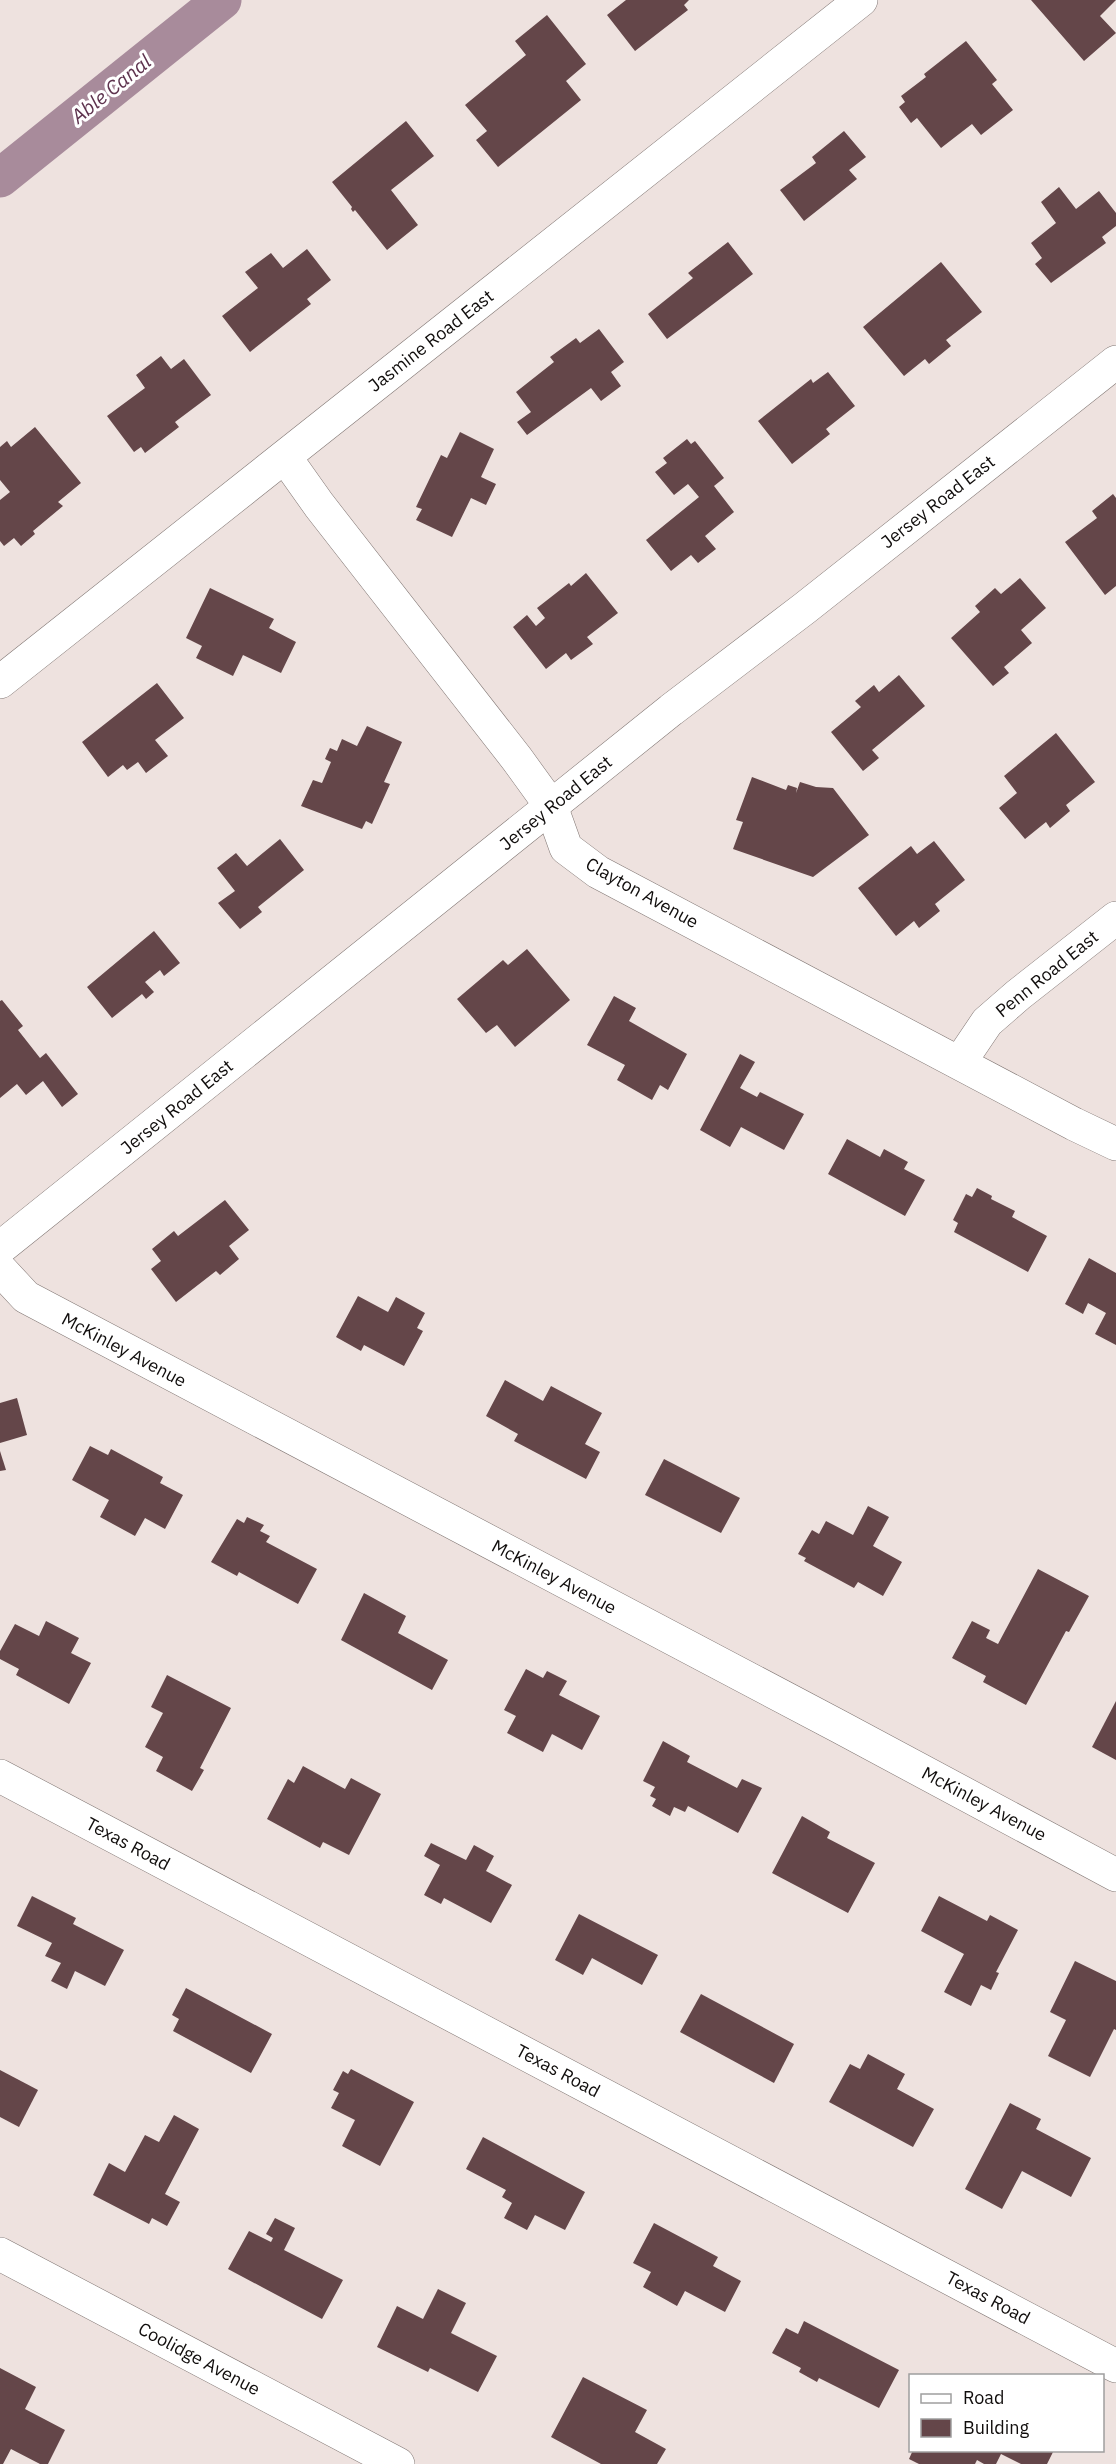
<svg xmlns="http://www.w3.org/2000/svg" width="1116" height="2464" viewBox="0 0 1116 2464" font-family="'IBM Plex Sans',sans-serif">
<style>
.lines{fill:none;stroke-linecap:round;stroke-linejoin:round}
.canal{stroke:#a88b9b;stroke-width:39}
.building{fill:#644649}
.minor-casing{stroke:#807673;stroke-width:34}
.minor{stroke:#fff;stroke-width:33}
.labels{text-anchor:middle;stroke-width:6;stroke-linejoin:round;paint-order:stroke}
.street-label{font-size:18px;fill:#100d0c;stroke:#fff}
.water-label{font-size:20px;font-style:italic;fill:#5e334e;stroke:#fff}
</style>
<rect width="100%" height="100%" fill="#eee2df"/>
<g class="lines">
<polyline class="canal" points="0,178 222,0"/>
</g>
<g class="building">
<polygon points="626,0 689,0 684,5 688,10 635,51 607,15"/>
<polygon points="1031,0 1116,0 1100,16 1116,33 1084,61"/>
<polygon points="547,15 586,64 566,81 581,100 498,167 476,140 487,131 465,105 526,55 515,41"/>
<polygon points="966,41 997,80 992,84 1013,110 981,135 972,124 941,148 917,118 911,123 899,107 905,102 901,96 926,77 924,74"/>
<polygon points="406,121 434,156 391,190 418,225 387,250 355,210 353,212 351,209 352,207 332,182"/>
<polygon points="844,131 866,157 849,170 857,179 804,221 780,190 816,163 812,157"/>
<polygon points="1059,187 1076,209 1099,191 1116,213 1116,226 1102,237 1106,243 1051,283 1035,264 1042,258 1031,243 1056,223 1041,202"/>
<polygon points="728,242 753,274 667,339 648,314 693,278 688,273"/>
<polygon points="307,249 331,280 307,299 311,304 250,352 222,316 258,288 245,272 271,253 283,268"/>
<polygon points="941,262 982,312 946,340 951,346 929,364 925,359 904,376 863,327"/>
<polygon points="599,329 624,362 611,372 621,386 601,401 591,388 527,435 517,422 531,412 516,392 554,362 550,357 576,338 580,343"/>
<polygon points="161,356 171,369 184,359 211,395 175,422 179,427 145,453 141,447 134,452 107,416 145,388 136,375"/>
<polygon points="828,372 855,406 826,429 830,434 792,464 758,421 811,379 813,383"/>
<polygon points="35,427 81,483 58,502 63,506 33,531 35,534 21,546 14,538 4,546 0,541 0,500 10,492 0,480 0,447 7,441 11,447"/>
<polygon points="460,432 494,449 481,477 496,484 486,505 471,498 452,537 416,520 422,509 416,507 441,455 447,458"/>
<polygon points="687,439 691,444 695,441 724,478 714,486 734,512 705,536 716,549 698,563 691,555 671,571 646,540 699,497 688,484 674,495 655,472 667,463 663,458"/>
<polygon points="1113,494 1116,498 1116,586 1105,595 1065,542 1097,518 1092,511"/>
<polygon points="586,573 618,613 587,637 593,644 571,660 566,653 546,669 513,627 527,615 536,626 545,618 537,608 569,583 571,586"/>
<polygon points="1020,578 1046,608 1021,630 1032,643 1004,667 1009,673 993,686 951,638 980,612 975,606 995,588 1001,594"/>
<polygon points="210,588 274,619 269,628 296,642 281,673 243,655 233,676 196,658 202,646 186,638"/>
<polygon points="899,675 925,706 872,750 879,758 863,771 831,732 861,707 855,701 874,685 879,692"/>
<polygon points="157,683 184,718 155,740 168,756 146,773 138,762 127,770 123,765 108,777 82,742"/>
<polygon points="367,726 402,742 384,782 390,784 372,824 366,821 362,829 301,806 313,780 322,783 331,762 325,759 330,748 337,751 342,739 357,746"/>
<polygon points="1056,733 1095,782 1066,805 1070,811 1050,828 1046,822 1025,839 999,808 1017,793 1004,776"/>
<polygon points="752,777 786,790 788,785 797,788 796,793 800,782 816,787 833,788 869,835 813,877 733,849 743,822 736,820"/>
<polygon points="280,839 304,870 258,907 262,912 240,929 218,903 235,891 217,868 236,853 247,866"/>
<polygon points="934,841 965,880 935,904 940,911 919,928 914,921 896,936 858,888 911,846 917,854"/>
<polygon points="154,931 180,963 164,976 160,970 145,982 154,992 146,999 142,994 112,1018 87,987"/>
<polygon points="527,949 570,1000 515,1047 497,1025 486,1033 457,999 503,960 508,965"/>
<polygon points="614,996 636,1008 629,1021 687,1054 668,1090 660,1085 652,1100 617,1080 625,1065 587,1045"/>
<polygon points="2,1000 23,1026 18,1030 40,1058 46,1053 78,1094 62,1107 43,1081 26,1095 17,1084 0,1098 0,1001"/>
<polygon points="740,1054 755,1062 740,1088 757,1097 760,1092 804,1114 784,1150 741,1127 730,1147 700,1130"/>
<polygon points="847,1139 880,1157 884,1149 908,1162 904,1169 925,1180 905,1216 828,1174"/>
<polygon points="977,1188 992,1196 991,1199 1015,1211 1012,1217 1047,1236 1028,1272 954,1232 958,1223 953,1220 966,1194 972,1197"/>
<polygon points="225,1200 249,1230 229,1246 239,1259 220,1275 216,1271 176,1302 151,1269 161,1261 152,1249 174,1231 178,1236"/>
<polygon points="1089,1258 1116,1273 1116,1345 1095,1334 1106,1313 1088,1303 1083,1314 1065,1304"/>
<polygon points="358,1296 388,1312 396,1297 425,1313 417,1328 423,1331 404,1366 364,1345 361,1351 336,1337"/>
<polygon points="505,1380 543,1401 551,1386 602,1413 585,1444 600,1452 586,1479 514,1441 518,1434 486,1416"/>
<polygon points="17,1398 27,1435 0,1443 0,1403"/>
<polygon points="90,1446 108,1455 111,1449 163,1477 160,1483 183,1495 165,1529 145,1518 135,1536 100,1517 109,1500 72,1480"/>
<polygon points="0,1451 6,1470 0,1471"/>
<polygon points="664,1459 740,1498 721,1533 645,1495"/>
<polygon points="868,1506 889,1517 873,1546 902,1562 883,1596 858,1582 854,1588 804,1561 806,1558 798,1554 812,1530 819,1534 826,1521 853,1535"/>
<polygon points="247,1517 264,1525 260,1531 270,1536 266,1542 317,1569 298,1604 239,1572 237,1576 211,1562 237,1519 244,1523"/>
<polygon points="1038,1569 1089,1596 1069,1632 1066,1631 1026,1705 983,1682 986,1676 952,1658 972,1621 990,1630 986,1638 998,1644"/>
<polygon points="364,1593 406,1616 398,1633 448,1660 432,1690 341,1640"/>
<polygon points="46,1621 79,1638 71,1653 91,1663 69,1704 16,1675 19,1669 0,1659 0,1651 15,1624 39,1636"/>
<polygon points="526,1669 543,1678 547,1671 567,1681 559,1695 600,1716 582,1750 552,1734 543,1752 507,1733 516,1716 504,1710"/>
<polygon points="167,1675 231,1708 200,1768 204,1770 192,1791 156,1771 163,1757 145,1747 163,1713 151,1707"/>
<polygon points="1116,1701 1116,1760 1092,1747"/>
<polygon points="663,1741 690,1756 687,1762 737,1788 742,1779 762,1788 738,1833 688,1806 685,1812 674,1807 670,1816 652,1806 656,1799 650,1796 655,1787 643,1781"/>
<polygon points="303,1766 345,1789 351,1778 381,1794 349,1855 323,1842 320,1848 267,1819 288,1779 294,1783"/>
<polygon points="802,1816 830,1832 827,1838 875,1863 848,1913 772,1873"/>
<polygon points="431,1843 466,1860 474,1845 494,1856 486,1871 512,1885 491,1923 444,1898 441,1904 424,1895 440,1865 424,1856"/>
<polygon points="32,1896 76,1918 73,1924 124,1950 105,1986 75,1971 67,1989 51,1981 61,1963 45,1956 52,1943 17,1926"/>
<polygon points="939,1896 987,1921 990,1915 1018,1930 996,1972 999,1973 991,1990 981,1985 971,2006 944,1992 964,1954 921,1931"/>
<polygon points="579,1914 658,1955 642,1985 592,1958 583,1975 555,1960"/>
<polygon points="1075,1961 1116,1981 1116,2030 1114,2029 1090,2077 1048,2056 1066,2020 1050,2012"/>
<polygon points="186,1988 272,2034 251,2073 173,2031 179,2019 172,2015"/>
<polygon points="701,1994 794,2044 774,2083 680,2032"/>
<polygon points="868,2054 905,2074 897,2089 934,2109 913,2147 829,2102 850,2064 860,2069"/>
<polygon points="351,2069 414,2102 380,2166 342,2146 355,2120 331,2108 339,2093 333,2090 343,2071 348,2074"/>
<polygon points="0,2070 38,2090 19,2127 0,2117"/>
<polygon points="1010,2103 1041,2119 1036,2129 1091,2158 1071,2197 1022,2171 1002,2209 965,2189"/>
<polygon points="174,2115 199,2129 165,2194 180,2202 167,2226 152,2218 149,2224 93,2195 109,2163 125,2172 145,2135 159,2142"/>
<polygon points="483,2137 585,2192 565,2230 535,2215 527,2230 504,2218 512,2203 502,2197 506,2190 466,2169"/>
<polygon points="275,2218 295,2228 284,2250 343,2280 322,2319 228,2269 249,2231 271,2242 273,2238 266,2234"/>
<polygon points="654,2223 718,2257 713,2266 741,2281 725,2312 685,2291 677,2306 643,2287 651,2272 633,2263"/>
<polygon points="438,2289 466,2303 451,2333 497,2356 478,2392 430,2368 428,2372 377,2347 397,2306 423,2319"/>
<polygon points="804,2321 899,2370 879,2408 819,2378 817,2382 799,2372 801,2368 772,2353 786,2328 798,2334"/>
<polygon points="0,2368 36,2387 25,2409 65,2430 48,2464 40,2464 11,2449 3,2464 0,2464"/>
<polygon points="583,2377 647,2410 635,2432 666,2449 657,2464 601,2464 551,2437"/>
<polygon points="913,2450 1054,2450 1047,2464 1021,2464 1001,2454 996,2464 984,2464 977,2460 975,2464 919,2464 909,2459"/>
</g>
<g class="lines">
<g class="minor-casing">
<g id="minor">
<polyline points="285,457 319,505 517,759 551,806 566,848 598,872 1074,1124 1116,1144"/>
<polyline points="0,682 861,0"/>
<polyline points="960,1062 987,1022 1018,995 1116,918"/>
<polyline points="0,1248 671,710 805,608 1116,362"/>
<polyline points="0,1269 26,1297 840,1727 1116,1875"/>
<polyline points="0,1776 1116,2366"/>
<polyline points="0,2254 398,2464"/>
</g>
</g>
<use href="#minor" class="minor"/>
</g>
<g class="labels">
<g class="street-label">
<text transform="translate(431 341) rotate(-38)" y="6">Jasmine Road East</text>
<text transform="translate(938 502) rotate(-38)" y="6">Jersey Road East</text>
<text transform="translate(556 803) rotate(-39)" y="6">Jersey Road East</text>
<text transform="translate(642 893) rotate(29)" y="6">Clayton Avenue</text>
<text transform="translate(1047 974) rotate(-39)" y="6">Penn Road East</text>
<text transform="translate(177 1107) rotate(-39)" y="6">Jersey Road East</text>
<text transform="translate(124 1350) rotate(28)" y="6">McKinley Avenue</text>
<text transform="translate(554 1577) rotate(28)" y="6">McKinley Avenue</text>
<text transform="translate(984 1804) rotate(28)" y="6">McKinley Avenue</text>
<text transform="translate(128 1844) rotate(28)" y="6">Texas Road</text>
<text transform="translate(558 2071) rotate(28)" y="6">Texas Road</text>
<text transform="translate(988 2298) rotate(28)" y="6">Texas Road</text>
<text transform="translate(199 2359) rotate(28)" y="6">Coolidge Avenue</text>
</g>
<g class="water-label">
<text transform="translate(111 89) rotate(-39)" y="7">Able Canal</text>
</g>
</g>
<rect x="909" y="2374" width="195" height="78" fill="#ffffff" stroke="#9f9e9e" stroke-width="1.5"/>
<rect x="921" y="2394" width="30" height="9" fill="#ffffff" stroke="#9f9e9e" stroke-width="1.5"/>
<text x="963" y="2404" font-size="18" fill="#100d0c">Road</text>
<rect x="921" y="2419" width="30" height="18" fill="#644649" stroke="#9f9e9e" stroke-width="1.5"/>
<text x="963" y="2434" font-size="18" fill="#100d0c">Building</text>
</svg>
